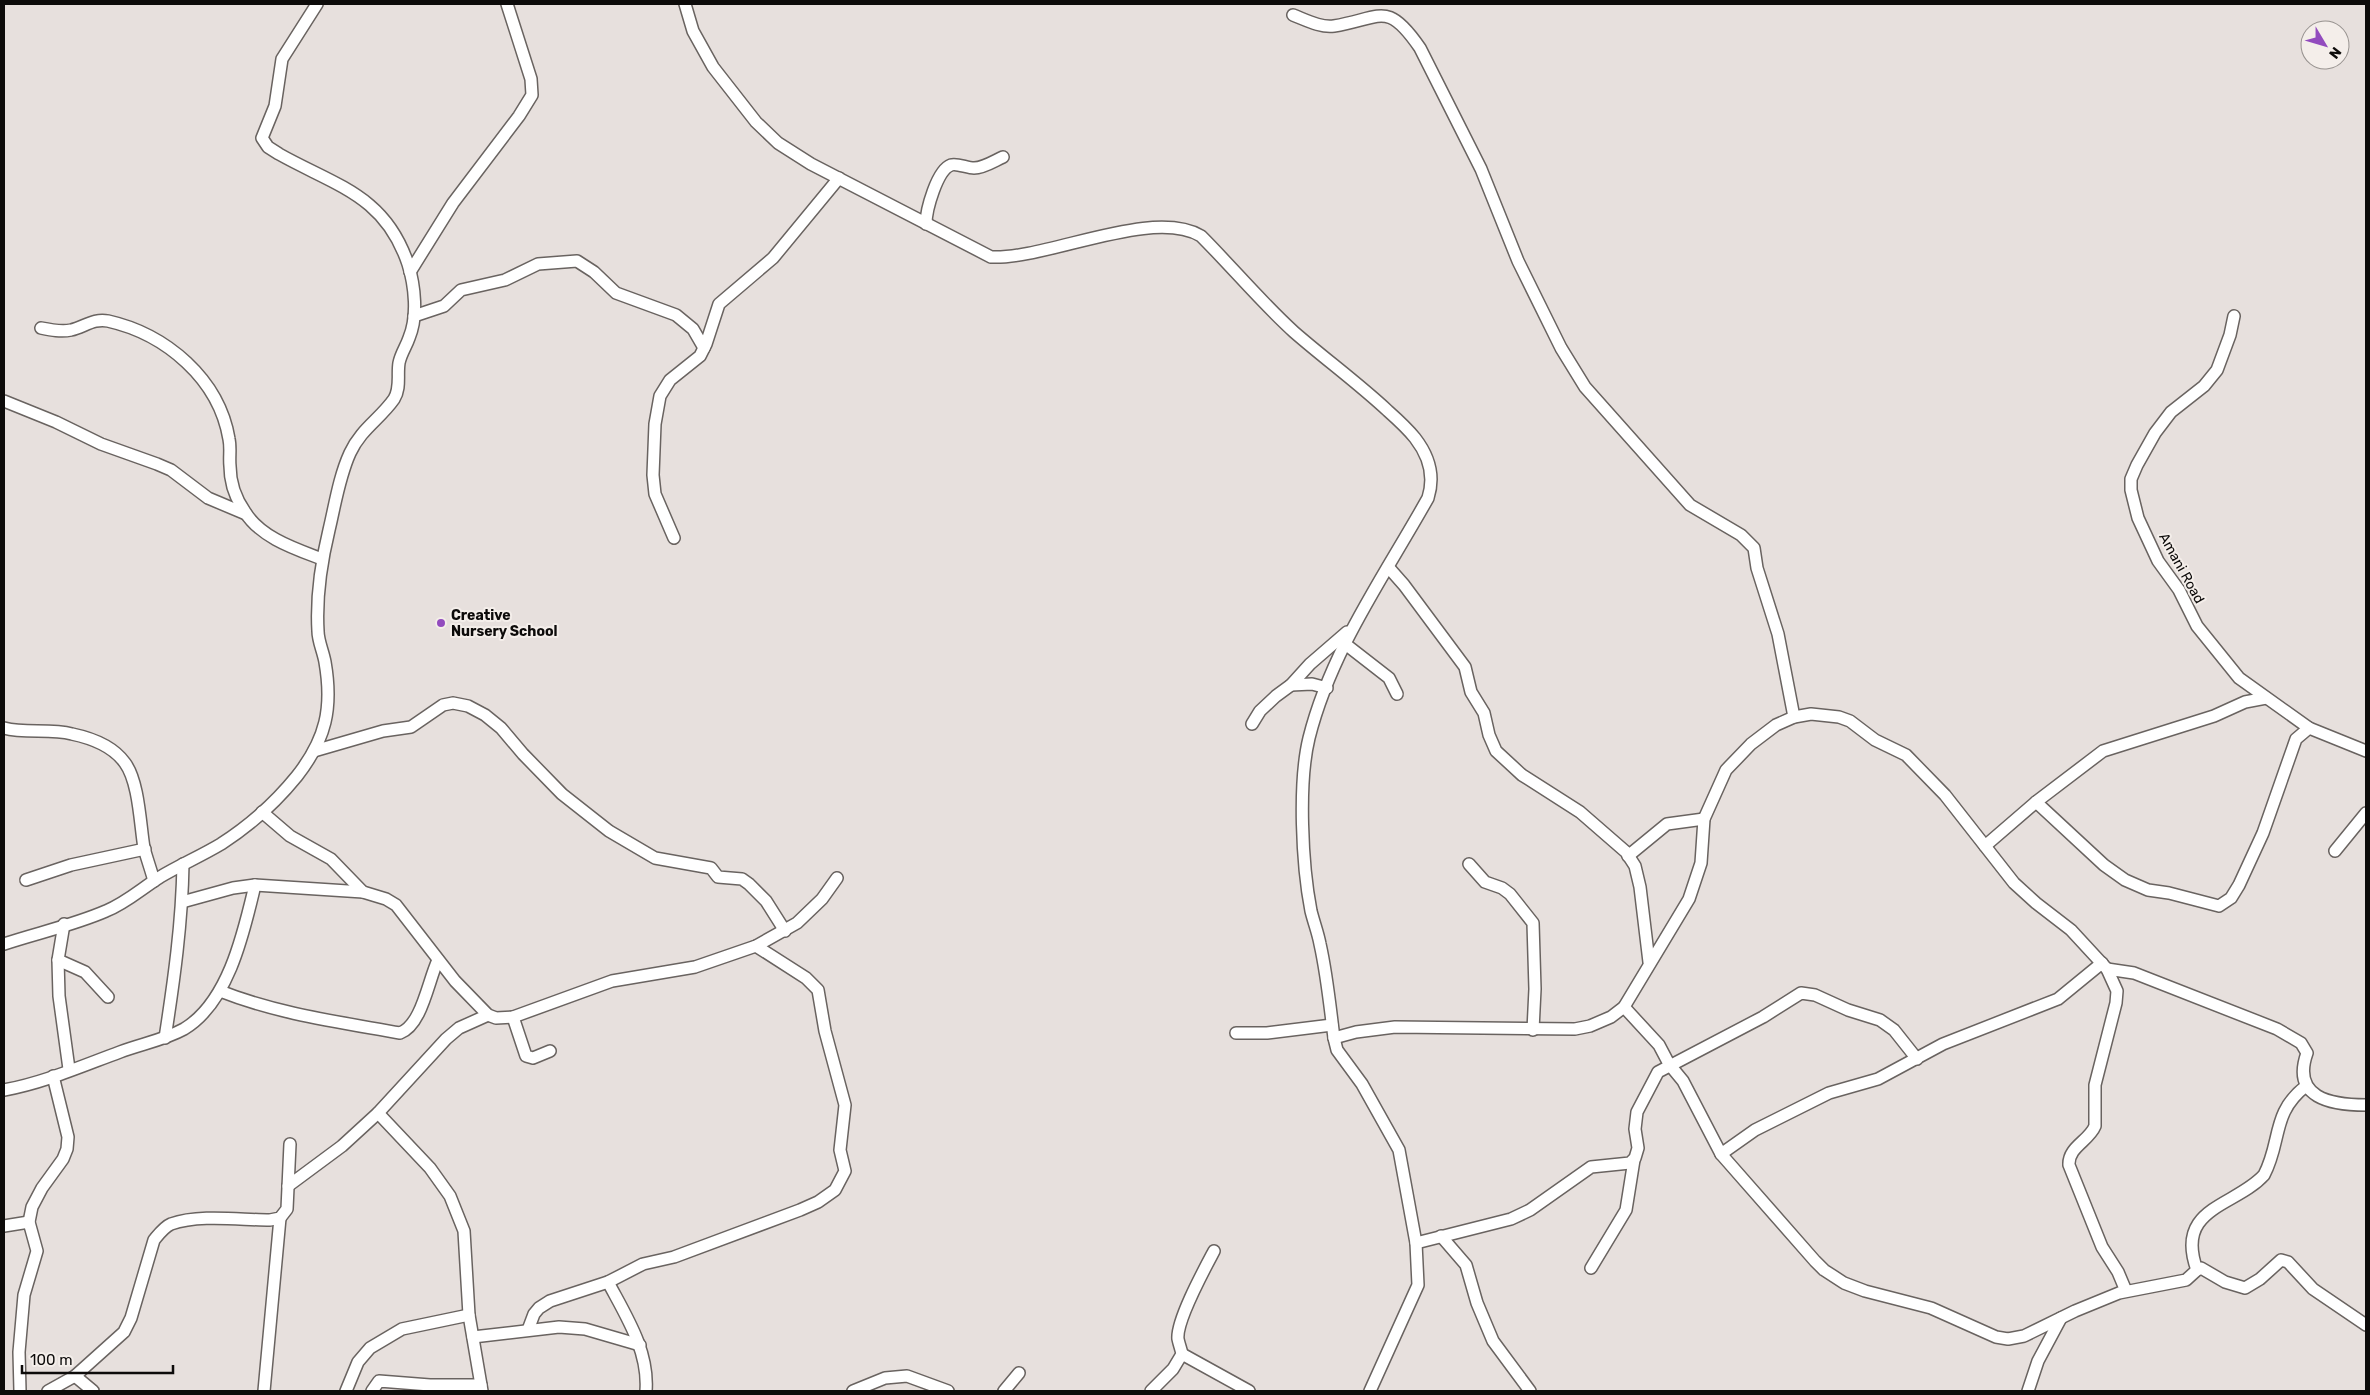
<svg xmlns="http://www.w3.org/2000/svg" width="2370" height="1395" viewBox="0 0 2370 1395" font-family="Rubik,sans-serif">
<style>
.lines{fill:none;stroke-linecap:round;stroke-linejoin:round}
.street-casing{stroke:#696360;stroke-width:14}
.street{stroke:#fff;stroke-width:11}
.poi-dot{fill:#924bbe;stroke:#f4eeea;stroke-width:2}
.labels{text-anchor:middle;stroke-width:4;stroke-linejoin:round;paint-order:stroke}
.street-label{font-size:14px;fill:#0d0b0a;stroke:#f4eeea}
.poi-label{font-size:14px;font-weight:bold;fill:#0d0b0a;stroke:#f4eeea;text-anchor:start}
</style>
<rect width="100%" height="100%" fill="#e7e0dd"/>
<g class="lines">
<g class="street-casing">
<g id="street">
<path d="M685,4L693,31L713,67L756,122L778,143L811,164L991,257C1046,260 1152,207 1201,236C1232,267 1261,302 1294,332C1325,359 1358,383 1388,411C1397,419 1407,428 1415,438C1429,456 1435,476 1428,498C1385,575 1331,650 1309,738C1298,783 1302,865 1311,911C1314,923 1318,933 1320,944C1327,975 1330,1007 1334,1038L1337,1050L1362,1084L1399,1150L1416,1243L1418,1285L1370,1391"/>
<path d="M1293,15C1306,20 1321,28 1334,26C1382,18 1387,0 1420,48L1481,169L1518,261L1561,348L1585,387L1690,505L1741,535L1754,548L1757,568L1778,634L1794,717"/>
<path d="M926,224C926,210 937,170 951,165C957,163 967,168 974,168C984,168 994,161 1003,157"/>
<polyline points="410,272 453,203 519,116 532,95 531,79 507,4"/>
<polyline points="414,316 444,306 461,290 505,280 538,264 577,261 594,272 616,293 676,315 693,329 704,348"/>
<polyline points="2234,316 2230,335 2217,370 2204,386 2171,412 2155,433 2137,465 2131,479 2131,490 2138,518 2158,561 2179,590 2197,626 2239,678 2309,728 2366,751"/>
<path d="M41,328C51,330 61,332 71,330C84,327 94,318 108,321C166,334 219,379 229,439C231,448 229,457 230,466C230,482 236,499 245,512C261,538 296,549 322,559"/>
<polyline points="4,401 56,422 101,444 157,464 171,470 208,498 246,514"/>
<polyline points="674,538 655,494 653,475 655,424 660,396 670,380 700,356 706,344 719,304 773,258 839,178"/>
<polyline points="1389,568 1404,585 1465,667 1471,692 1484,713 1489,735 1496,751 1522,775 1580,812 1626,852 1635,866 1640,887 1649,962"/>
<polyline points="1344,643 1389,678 1397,694"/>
<polyline points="1291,685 1312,684 1327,688"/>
<polyline points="1252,724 1260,711 1276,696 1291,685 1310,664 1347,632"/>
<path d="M4,728C25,734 50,728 72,734C91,738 113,746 125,763C139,782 140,824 144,848C147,859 151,870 154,881"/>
<polyline points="314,751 383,731 411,727 443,705 453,703 468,706 485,715 501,728 523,754 562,794 609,831 655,858 711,868 718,877 742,879 749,884 766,901 785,931"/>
<polyline points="2036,802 2104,865 2125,880 2148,890 2169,893 2219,906 2231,898 2239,885 2263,833 2296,739 2309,728"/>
<polyline points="262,812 290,836 331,859 363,892 386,899 396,905 455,981 488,1015 496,1018 513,1017 612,981 695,967 756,946 797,923 822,899 837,878"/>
<polyline points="1985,846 2036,802 2103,751 2214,716 2245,702 2266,698"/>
<polyline points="2335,851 2366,813"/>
<polyline points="1628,856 1667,824 1704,819"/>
<polyline points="1469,864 1485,882 1502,888 1510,894 1533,923 1535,989 1533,1030"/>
<polyline points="26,880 71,865 145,849"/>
<polyline points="182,902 233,888 255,885 363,892"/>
<polyline points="64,924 58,960 59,996 69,1069"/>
<path d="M4,944C37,933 74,925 106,911C126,903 141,889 160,877C180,865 201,856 221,844C249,826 276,802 297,776C326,739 333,708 325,662C323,651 318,641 318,631C316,597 321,563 329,530C335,505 339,477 350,453C361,429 380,419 394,399C401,388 397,375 399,363C401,353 406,347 409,338C418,317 415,286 408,264C385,195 336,186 279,154L268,147L262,138L275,106L282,59L317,4"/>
<polyline points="58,960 85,972 108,997"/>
<path d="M2107,969L2134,973L2277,1029L2301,1043L2307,1053C2291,1098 2331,1105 2366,1105"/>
<path d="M220,991C278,1014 339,1022 400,1033C422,1025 428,981 438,960"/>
<polyline points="1624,1007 1659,1045 1669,1064 1683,1081 1721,1154 1815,1261 1824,1270 1844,1283 1865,1291 1931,1308 1996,1337 2008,1339 2024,1336 2075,1311 2119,1293 2186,1280 2197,1270 2201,1268 2225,1282 2245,1288 2260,1279 2281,1260 2288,1262 2313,1289 2366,1325"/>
<polyline points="513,1017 526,1056 533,1058 550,1051"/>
<polyline points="1236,1033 1267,1033 1332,1025"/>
<path d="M165,1038C174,980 182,923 183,864"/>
<path d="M1334,1038L1356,1032L1395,1027L1575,1029L1590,1026L1611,1017L1624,1007L1689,899L1701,863L1704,819L1726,770L1751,744L1776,725L1794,717L1811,714L1839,717L1850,721L1875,740L1906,755L1945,795L2014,883L2036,903L2071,930L2107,969L2117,991L2116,1003L2095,1085V1126C2089,1141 2068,1147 2069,1165L2102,1247L2118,1272L2126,1291"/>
<path d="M4,1090C43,1083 82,1066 120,1052C141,1044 164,1040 184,1029C229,1002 244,931 255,885"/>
<polyline points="378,1113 430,1168 450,1196 464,1231 469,1315 482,1391"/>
<polyline points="1721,1154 1755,1130 1829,1093 1878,1079 1943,1044 2058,999 2102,963"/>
<polyline points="288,1186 342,1146 378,1113 446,1039 459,1028 488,1015"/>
<polyline points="4,1226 29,1222"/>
<polyline points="1441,1236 1466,1265 1477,1303 1493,1341 1530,1391"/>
<polyline points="1416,1243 1511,1219 1530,1210 1591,1167 1630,1163 1635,1158 1638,1148 1635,1129 1637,1112 1658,1072 1763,1017 1801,993 1815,995 1848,1010 1880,1020 1894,1030 1917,1059"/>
<polyline points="1591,1268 1626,1210 1634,1160"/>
<path d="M2197,1270C2174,1207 2235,1207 2264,1175C2282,1141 2271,1113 2306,1086"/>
<path d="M608,1282C626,1316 649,1351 646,1391"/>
<polyline points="528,1330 534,1314 539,1308 550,1301 608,1282 643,1264 674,1257 800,1210 818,1202 835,1190 845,1171 840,1150 845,1105 825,1031 818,990 806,978 756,946"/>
<polyline points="473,1337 559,1327 585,1329 640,1345"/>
<polyline points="1182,1354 1249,1391"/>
<polyline points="75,1376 93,1391"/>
<polyline points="20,1391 19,1352 24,1295 37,1251 29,1222 32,1207 42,1188 63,1159 67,1149 68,1137 53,1076"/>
<path d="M48,1391L75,1376L124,1332L131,1318L154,1240C159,1234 164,1227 171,1224C200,1214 240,1220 270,1220L280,1218L287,1209L290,1144"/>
<polyline points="264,1391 280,1218"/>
<polyline points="346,1391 358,1362 370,1348 402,1329 469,1315"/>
<polyline points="372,1391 379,1381 430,1385 481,1385"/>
<polyline points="853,1391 885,1378 907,1376 948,1391"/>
<polyline points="1004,1391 1019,1373"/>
<path d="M1151,1391L1173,1369L1182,1354C1181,1349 1179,1344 1178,1339C1176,1321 1205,1268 1214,1251"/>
<polyline points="2028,1391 2038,1361 2061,1318"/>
</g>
</g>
<use href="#street" class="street"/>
</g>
<circle class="poi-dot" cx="441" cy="623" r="5"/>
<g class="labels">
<g class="street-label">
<text transform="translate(2182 568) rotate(61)" y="5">Amani Road</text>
</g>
<g class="poi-label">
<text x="451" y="620">Creative<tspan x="451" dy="16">Nursery School</tspan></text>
</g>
</g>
<rect width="2370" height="1395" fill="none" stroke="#0d0b0a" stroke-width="10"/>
<g transform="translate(2325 45) rotate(128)"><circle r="24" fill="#f4eeea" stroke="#989390"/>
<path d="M0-4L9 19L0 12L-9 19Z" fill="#924bbe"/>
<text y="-8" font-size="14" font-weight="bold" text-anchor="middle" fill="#0d0b0a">N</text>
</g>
<path d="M22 1365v8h151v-8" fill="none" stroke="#0d0b0a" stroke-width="2.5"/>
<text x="30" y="1365" font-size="15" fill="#0d0b0a" stroke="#f4eeea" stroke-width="4" paint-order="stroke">100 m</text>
</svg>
